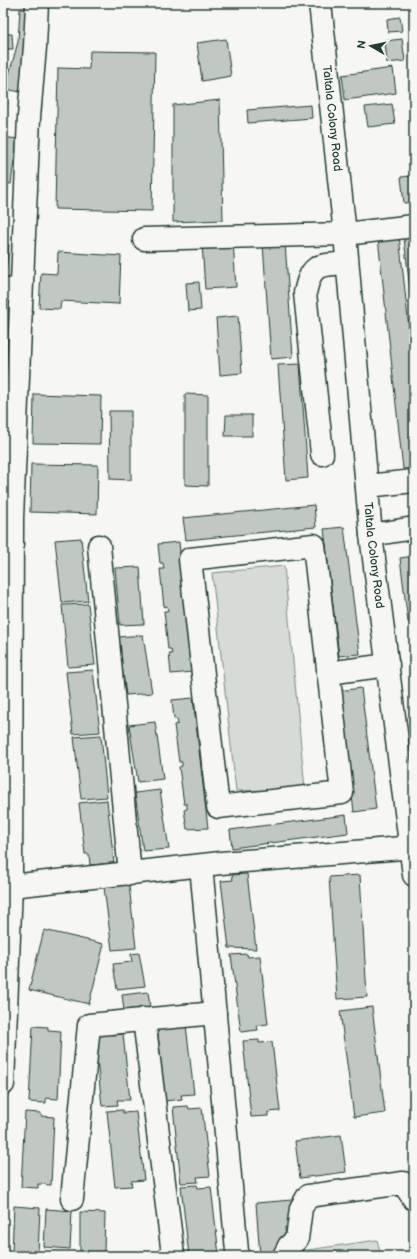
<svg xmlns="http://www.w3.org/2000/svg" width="417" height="1259" viewBox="0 0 417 1259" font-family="'Balsamiq Sans',sans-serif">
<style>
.green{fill:#d6dbd6;stroke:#7a8c85}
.building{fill:#c1c8c3;stroke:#1f3d34}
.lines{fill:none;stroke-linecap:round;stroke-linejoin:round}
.minor-casing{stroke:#1f3d34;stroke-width:25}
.minor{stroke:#f6f6f2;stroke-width:22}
.labels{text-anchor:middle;stroke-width:3;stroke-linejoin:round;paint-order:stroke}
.street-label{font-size:12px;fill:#1f3d34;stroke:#f6f6f2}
</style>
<rect width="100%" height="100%" fill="#f6f6f2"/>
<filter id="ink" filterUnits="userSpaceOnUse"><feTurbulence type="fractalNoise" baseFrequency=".025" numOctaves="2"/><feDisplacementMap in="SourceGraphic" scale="8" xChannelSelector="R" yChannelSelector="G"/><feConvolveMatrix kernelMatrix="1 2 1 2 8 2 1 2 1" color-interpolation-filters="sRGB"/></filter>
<g filter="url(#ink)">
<g class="green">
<polygon points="284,566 305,789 236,791 212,573"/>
<polygon points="377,1240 381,1256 295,1256 294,1252"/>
</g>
<g class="building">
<polygon points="20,9 32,9 21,92 5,89 18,42"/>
<polygon points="400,17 402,31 388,32 387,19"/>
<polygon points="3,34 12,34 13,49 3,49"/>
<polygon points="226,39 231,76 202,81 197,43"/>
<polygon points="402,39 405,61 387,63 385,41"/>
<polygon points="90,51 155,52 152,211 55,209 58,68 89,69"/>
<polygon points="393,68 396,93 345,100 342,75"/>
<polygon points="220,100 223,220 173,222 173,105"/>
<polygon points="3,101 8,102 4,119 3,118"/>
<polygon points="392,104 395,124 368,127 365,107"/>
<polygon points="311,105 312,118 248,123 247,110"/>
<polygon points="414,116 414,152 409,152"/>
<polygon points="3,137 17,139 11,184 3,183"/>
<polygon points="414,176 414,202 404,203 401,177"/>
<polygon points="3,186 8,187 3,224"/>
<polygon points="399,236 414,374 414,468 403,469 378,238"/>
<polygon points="414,236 414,307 412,307 404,238"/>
<polygon points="233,241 236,287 205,289 202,243"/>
<polygon points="285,243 293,357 271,359 263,244"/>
<polygon points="3,244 9,245 6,271 3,271"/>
<polygon points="58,252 121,256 119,304 61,301 60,309 39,308 41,273 57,274"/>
<polygon points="199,282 201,310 188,311 186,283"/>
<polygon points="3,296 18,297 14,381 3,381"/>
<polygon points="238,316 242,373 220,375 216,318"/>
<polygon points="300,364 308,478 286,480 278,365"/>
<polygon points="34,394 101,396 100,444 33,443"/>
<polygon points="185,394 208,395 208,486 185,485"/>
<polygon points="109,411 131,411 131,480 110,479"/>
<polygon points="226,415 252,415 252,436 225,436"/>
<polygon points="31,464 98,465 97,514 30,512"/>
<polygon points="314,505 316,527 186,540 183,518"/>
<polygon points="344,527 360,654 339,656 324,529"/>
<polygon points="81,538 88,601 62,603 55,540"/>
<polygon points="179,542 192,672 171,674 169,654 172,654 171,649 168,649 164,611 168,611 167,606 164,607 160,569 164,569 163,563 160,563 158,544"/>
<polygon points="414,556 414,621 408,622 400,558"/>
<polygon points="140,567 144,624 120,625 115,568"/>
<polygon points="88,604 95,665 68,667 62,605"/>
<polygon points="143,635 152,693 126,695 118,637"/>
<polygon points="93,670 100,732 73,734 66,672"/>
<polygon points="361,688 376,809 354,812 339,691"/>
<polygon points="193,698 208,828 187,829 184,810 187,809 187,804 184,804 179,767 182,766 182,762 179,762 174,725 178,724 177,719 174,719 172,700"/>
<polygon points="155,722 163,779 138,782 129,725"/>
<polygon points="101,735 107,797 81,799 74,737"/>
<polygon points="160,790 169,849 143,851 135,793"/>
<polygon points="107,800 114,863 90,865 89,854 85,854 79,803"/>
<polygon points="346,815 348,833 232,848 230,830"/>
<polygon points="247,874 256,949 229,948 221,881 233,880 232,875"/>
<polygon points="360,875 367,997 337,999 329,877"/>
<polygon points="129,885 136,948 112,950 104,887"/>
<polygon points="44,930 104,944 89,1004 29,990"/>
<polygon points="139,953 145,986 117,989 113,964 132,962 131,954"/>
<polygon points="247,954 248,957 260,956 268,1024 257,1025 258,1030 241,1032 231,955"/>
<polygon points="148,992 150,1007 124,1010 122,995"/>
<polygon points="372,1007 385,1113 354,1117 340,1011"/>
<polygon points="157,1025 186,1025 194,1094 181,1095 182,1099 165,1101"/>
<polygon points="33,1026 48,1027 48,1030 61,1031 58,1099 46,1098 46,1103 29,1102"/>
<polygon points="112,1030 113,1035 123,1034 130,1100 117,1100 118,1105 102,1106 94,1031"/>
<polygon points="259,1040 259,1043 272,1042 280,1111 268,1112 268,1116 251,1117 243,1041"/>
<polygon points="188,1106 189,1109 202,1108 210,1176 197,1177 198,1182 181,1183 173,1107"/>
<polygon points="123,1110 123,1113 136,1112 144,1180 131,1181 132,1186 115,1187 107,1111"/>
<polygon points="25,1112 41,1113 41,1116 54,1117 51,1185 38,1184 38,1188 21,1187"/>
<polygon points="341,1135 346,1172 300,1178 295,1141"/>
<polygon points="197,1185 198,1188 211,1187 219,1255 189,1256 181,1186"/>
<polygon points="304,1199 306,1225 285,1227 287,1256 260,1256 256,1203"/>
<polygon points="14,1206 40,1208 38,1254 12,1252"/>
<polygon points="46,1209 72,1211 70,1249 44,1247"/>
<polygon points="80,1212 105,1213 104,1252 80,1251"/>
</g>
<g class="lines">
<g class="minor-casing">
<g id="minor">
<path id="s1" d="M320,3L345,234L371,535L414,875"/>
<polyline points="144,239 345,234 414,226"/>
<polyline points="3,290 21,289"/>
<path d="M322,454L305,293C312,262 318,266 347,263"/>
<polyline points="367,486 414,481"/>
<polyline points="371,535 414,528"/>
<polygon points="314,545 342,793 218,807 190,559"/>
<polyline points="99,546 130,874"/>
<polyline points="328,673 388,665"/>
<polyline points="201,866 237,1251"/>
<polyline points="11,886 221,863 414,847"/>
<polyline points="144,1019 173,1255"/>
<polyline points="3,1084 11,886 12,518 29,117 35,47 37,3"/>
<polyline points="72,1199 89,1025 215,1013"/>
<polyline points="284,1256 289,1246 297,1239 301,1208 308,1196 403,1183 414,1199"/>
</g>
</g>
<use href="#minor" class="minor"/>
</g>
</g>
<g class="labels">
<g class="street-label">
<text dy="4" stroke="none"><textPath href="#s1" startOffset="116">Taltala Colony Road</textPath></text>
<text dy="4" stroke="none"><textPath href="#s1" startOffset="555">Taltala Colony Road</textPath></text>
</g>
</g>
<rect width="417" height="1259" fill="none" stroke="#f6f6f2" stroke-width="16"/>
<rect x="8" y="8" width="401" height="1243" fill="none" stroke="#1f3d34" stroke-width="1.5" filter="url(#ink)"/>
<g transform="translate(371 46) rotate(279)" stroke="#f6f6f2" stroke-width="3" paint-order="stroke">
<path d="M0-3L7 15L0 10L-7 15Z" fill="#1f3d34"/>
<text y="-6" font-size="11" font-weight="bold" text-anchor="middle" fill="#1f3d34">N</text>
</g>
</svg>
